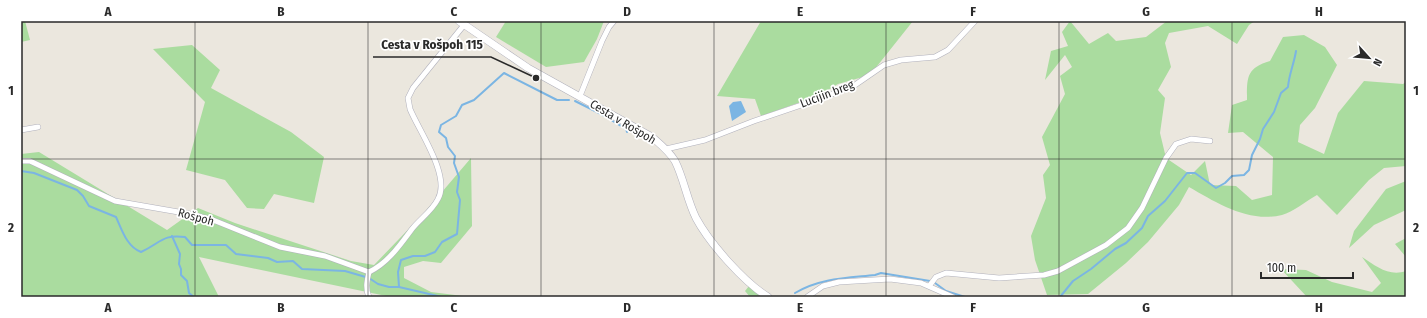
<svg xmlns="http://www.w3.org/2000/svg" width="1427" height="318" viewBox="0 0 1427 318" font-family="'Fira Sans Condensed',sans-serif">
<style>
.green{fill:#aadc9f}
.water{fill:#7bb5e3}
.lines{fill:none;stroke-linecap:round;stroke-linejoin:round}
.stream{stroke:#7bb5e3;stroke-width:2}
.street-casing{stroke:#b1b1bc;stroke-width:6}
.secondary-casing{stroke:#b1b1bc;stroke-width:8}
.street{stroke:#fff;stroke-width:5}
.secondary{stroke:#fff;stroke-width:7}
.grid{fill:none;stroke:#2a2a2a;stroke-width:1;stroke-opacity:0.55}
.labels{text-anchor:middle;stroke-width:3.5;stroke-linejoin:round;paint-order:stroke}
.street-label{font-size:12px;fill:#2a2a2a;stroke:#fff}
.leader{fill:none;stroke:#2a2a2a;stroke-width:1.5}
.callout-dot{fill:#2a2a2a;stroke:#fff;stroke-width:1.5}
.callout-label{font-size:13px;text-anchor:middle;font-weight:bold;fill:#2a2a2a;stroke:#fff;stroke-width:3.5;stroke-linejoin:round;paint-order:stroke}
.neatline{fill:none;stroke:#2a2a2a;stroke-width:1.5}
.grid-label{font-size:13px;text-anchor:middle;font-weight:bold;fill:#2a2a2a}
</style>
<rect width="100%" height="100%" fill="#ebe7de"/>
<g class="green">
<polygon points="21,21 25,21 30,40 21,42"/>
<polygon points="506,21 604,21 597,39 584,62 546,67 496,37"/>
<polygon points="761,21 913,21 870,75 838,84 818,96 761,116 755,99 717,96"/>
<path d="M1070,21L1089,44L1108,33L1116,41L1146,37L1167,21H1255L1249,25L1237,44L1208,26L1169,33L1165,43L1171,67L1158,90L1165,98L1160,133L1166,158L1191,175L1205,161L1210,185L1236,186L1252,200L1272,195L1273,157L1243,132L1228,133L1232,105L1247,100C1247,78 1246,68 1270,61L1283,37L1304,35L1325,47L1337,65L1315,108L1300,125L1298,142L1324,154L1338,113L1364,81L1403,84L1406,82V166L1384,168L1369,180L1337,215L1317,195C1306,201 1293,212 1282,215C1248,223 1217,203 1189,187L1179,205L1148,242L1126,263L1088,294L1047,295L1035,260L1031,236L1046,198L1043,175L1050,165L1042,137L1065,94L1060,76L1072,67L1065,55L1045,80L1051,51L1068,46L1062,32Z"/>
<polygon points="192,45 220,70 211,88 291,132 324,157 314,203 274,194 264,209 247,208 225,180 186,170 205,102 153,49"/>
<polygon points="39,152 167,230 198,208 235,223 351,261 374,265 424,213 471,158 472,226 441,263 423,261 404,267 404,278 431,292 471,297 391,297 199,257 219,297 21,297 21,154"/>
<polygon points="1406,181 1406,210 1374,225 1349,248 1354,231 1386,189"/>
<polygon points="1406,238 1406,257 1395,244"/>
<path d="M1362,257C1376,266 1389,277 1406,271V297H1307L1281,269L1306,270L1332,282L1372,292L1381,283Z"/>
<polygon points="749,286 762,297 750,297 745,291"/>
</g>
<polygon class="water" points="741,101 746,112 732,121 729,106 733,102"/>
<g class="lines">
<g class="stream">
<polyline points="575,101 605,116"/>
<polyline points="611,120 626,129 627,132"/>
<path d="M21,171L34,173L77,190L83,196L89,206L116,217C122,230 127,247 141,252C161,243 162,234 185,237L192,245H226L236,254L268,258L277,262L293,261L302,269L345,271L369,278L378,284L389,287H399L442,297"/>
<polyline points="172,236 180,254 179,264 181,269 181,275 187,281 189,293 194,297"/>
<polyline points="935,283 946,291 965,297"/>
<polyline points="399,287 398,272 401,260 413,256 425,256 435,252 442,242 457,234 460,200 457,192 459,177 454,163 455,156 448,147 446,138 439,132 441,125 456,116 462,105 474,100 504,73 557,100 569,100"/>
<path d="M795,293C820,278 847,278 875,275L881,273L930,281"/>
<path d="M1060,297L1073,281L1091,269L1115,249L1126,243L1142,228L1148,216L1165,201L1187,173H1195L1216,188L1225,183L1232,176L1244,175L1249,170L1252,155L1260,139L1263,129L1274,112L1281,93L1288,87C1289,74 1294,64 1296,51"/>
</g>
<g class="street-casing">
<g id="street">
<polyline points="580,96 602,41 609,27 614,21"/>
<polyline points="21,130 38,127"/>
<polyline points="666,149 705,140 754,121 822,98 855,85 884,65 901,60 935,57 948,50 975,21"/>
<polyline points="21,161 30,161 115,201 190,214 213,220 280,247 325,256 369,272"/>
<path d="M369,272C388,263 400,245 412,229C420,219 432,211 438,199C451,176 419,131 410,109L408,98L413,88L464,25"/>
<polyline points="930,285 936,277 946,273 999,278 1044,275 1058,271 1106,245 1128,228 1142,208 1166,158 1176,144 1191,139 1210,141"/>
<path d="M369,297C365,288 367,281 369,272"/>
<polyline points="807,297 823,286 839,282 890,279 921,283 953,297"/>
</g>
</g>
<g class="secondary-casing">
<path id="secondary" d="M459,21L528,68L652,137C660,144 669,151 675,161C684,179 687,200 696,218C710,244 744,282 768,297"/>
</g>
<use href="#street" class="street"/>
<use href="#secondary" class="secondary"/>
</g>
<path class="grid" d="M195,21V297M368,21V297M541,21V297M714,21V297M886,21V297M1059,21V297M1232,21V297M21,159H1406"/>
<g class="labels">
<g class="street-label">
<text transform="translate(827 94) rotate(-21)" y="4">Lucijin breg</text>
<text transform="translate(623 122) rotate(31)" y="4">Cesta v Rošpoh</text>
<text transform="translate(196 217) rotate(15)" y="4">Rošpoh</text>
</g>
</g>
<path class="leader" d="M536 78L491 57H373"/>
<circle class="callout-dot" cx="536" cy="78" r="4"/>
<g class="callout-label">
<text x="432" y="49">Cesta v Rošpoh 115</text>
</g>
<rect width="1427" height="318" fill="none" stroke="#ffffff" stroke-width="44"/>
<g transform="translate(1369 58) rotate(117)" stroke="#ffffff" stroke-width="3" paint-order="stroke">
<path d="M0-3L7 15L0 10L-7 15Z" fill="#2a2a2a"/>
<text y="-6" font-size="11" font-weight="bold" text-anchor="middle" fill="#2a2a2a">N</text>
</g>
<path d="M1261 272v6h92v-6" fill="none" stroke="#2a2a2a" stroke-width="2"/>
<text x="1267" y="272" font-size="12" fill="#2a2a2a" stroke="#ffffff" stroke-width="3" paint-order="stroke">100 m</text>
<rect x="22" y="22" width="1383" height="274" class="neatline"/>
<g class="grid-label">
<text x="108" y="16">A</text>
<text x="281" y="16">B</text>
<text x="454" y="16">C</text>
<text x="627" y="16">D</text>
<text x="800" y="16">E</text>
<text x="973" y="16">F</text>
<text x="1146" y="16">G</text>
<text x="1319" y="16">H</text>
<text x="11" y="95">1</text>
<text x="1416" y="95">1</text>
<text x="11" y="232">2</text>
<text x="1416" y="232">2</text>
<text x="108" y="312">A</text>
<text x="281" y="312">B</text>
<text x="454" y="312">C</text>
<text x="627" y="312">D</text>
<text x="800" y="312">E</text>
<text x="973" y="312">F</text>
<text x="1146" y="312">G</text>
<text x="1319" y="312">H</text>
</g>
</svg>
